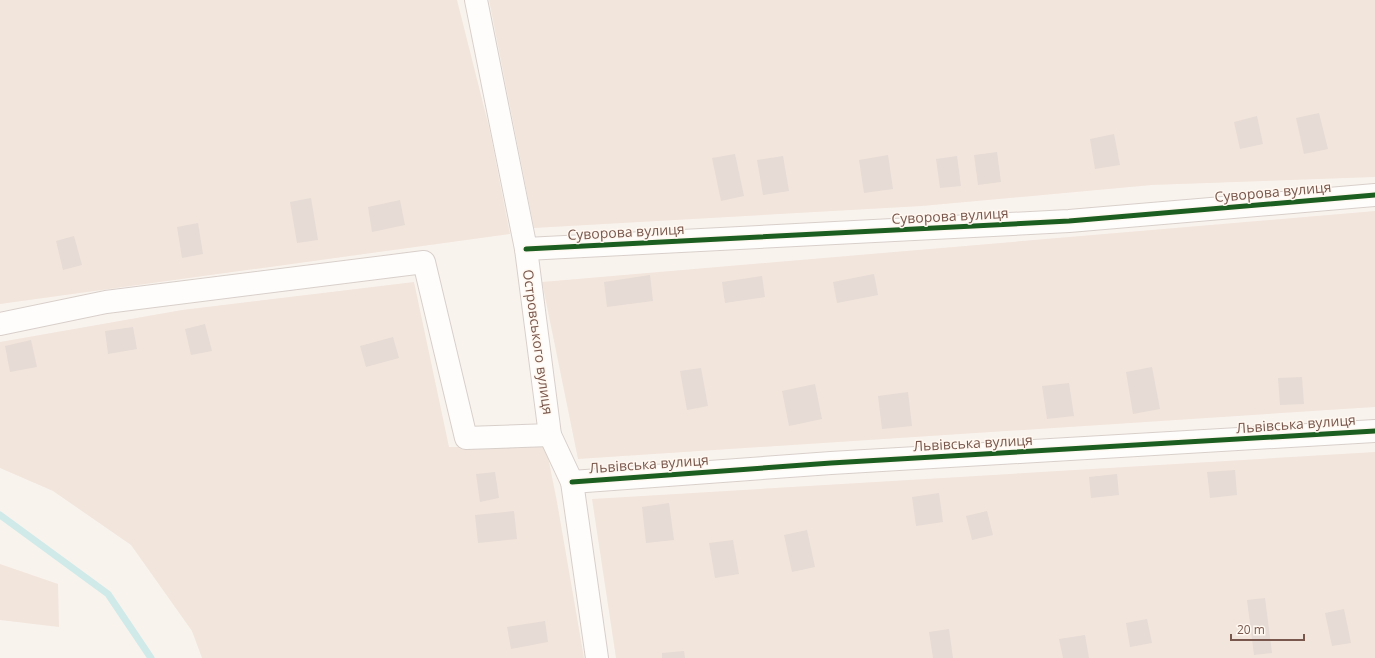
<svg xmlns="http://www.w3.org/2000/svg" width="1375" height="658" viewBox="0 0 1375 658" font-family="'Open Sans',sans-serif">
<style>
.residential{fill:#f2e5dc}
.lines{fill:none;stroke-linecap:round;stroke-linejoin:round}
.stream{stroke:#cfeae9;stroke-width:7}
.building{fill:#e6dbd5}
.minor-casing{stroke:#d8cfca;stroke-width:24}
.minor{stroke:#fefdfc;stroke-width:22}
.cycleway-casing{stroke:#fff8f1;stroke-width:8}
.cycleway{stroke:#1b5e20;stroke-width:5}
.labels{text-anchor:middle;stroke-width:3;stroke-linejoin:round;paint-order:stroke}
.street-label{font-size:14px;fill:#79574c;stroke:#fff8f1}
</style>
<rect width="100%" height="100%" fill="#f9f3ee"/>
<g class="residential">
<polygon points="0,0 457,0 489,127 510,234 0,304"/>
<polygon points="489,0 1375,0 1375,177 1152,185 922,206 534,228"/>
<polygon points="1375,211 1375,407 578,459 542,282"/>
<polygon points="414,282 449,447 546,447 557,502 584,658 202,658 192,631 131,545 53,491 0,468 0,342 182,310"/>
<polygon points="1375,452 1375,658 616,658 592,499"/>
<polygon points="0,564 58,584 59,627 0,620"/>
</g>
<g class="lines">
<polyline class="stream" points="0,515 108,594 151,658"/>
</g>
<g class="building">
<polygon points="1319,113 1328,149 1304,154 1296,118"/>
<polygon points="1257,116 1263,144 1240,149 1234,122"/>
<polygon points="1114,134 1120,165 1095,169 1090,139"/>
<polygon points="997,152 1001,182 978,185 974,155"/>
<polygon points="735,154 744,196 721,201 712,158"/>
<polygon points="888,155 893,189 864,193 859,160"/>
<polygon points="783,156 789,191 763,195 757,160"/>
<polygon points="957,156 961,186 940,188 936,159"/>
<polygon points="311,198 318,240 297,243 290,202"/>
<polygon points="400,200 405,225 372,232 368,207"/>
<polygon points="198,223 203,254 182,258 177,227"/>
<polygon points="74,236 82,265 63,270 56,241"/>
<polygon points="874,274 878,295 837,303 833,282"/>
<polygon points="650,275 653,301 607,307 604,282"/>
<polygon points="762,276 765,297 725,303 722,282"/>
<polygon points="205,324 212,351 191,355 185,329"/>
<polygon points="133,327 137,349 108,354 105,331"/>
<polygon points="393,337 399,358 366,367 360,346"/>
<polygon points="31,340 37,367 10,372 5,346"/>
<polygon points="1152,367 1160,409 1133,414 1126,372"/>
<polygon points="701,368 708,406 687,410 680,371"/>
<polygon points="1302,377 1304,404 1280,405 1278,378"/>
<polygon points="1069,383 1074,416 1047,419 1042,386"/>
<polygon points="815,384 822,419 789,426 782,391"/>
<polygon points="908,392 912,426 882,429 878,396"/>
<polygon points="1235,470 1237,495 1210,498 1207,472"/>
<polygon points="495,472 499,498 480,502 476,474"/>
<polygon points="1117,474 1119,495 1091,498 1089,477"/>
<polygon points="939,493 943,522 916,526 912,497"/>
<polygon points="669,503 674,540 646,543 642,507"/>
<polygon points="514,511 517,539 478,543 475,515"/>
<polygon points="987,511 993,535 972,540 966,516"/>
<polygon points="807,530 815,567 792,572 784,535"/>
<polygon points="733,540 739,574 715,578 709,543"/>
<polygon points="1265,598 1272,653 1254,655 1247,600"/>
<polygon points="1344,609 1351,643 1332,646 1325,613"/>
<polygon points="1147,619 1152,643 1130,647 1126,623"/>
<polygon points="545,621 548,642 511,649 507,627"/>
<polygon points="949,629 953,658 933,658 929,632"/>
<polygon points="1085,635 1089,658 1063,658 1059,639"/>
<polygon points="684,651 685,658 662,658 662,653"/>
</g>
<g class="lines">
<g class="minor-casing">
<g id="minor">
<polyline points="476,0 526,249 550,435 572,482 597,658"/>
<polyline points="526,249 1069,221 1375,195"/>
<polyline points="0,324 106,302 424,262 466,438 550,435"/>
<polyline points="572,482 831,463 1375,431"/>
</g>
</g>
<use href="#minor" class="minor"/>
<g class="cycleway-casing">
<g id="cycleway">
<polyline points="526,249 1069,221 1375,195"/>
<polyline points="572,482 831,463 1375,431"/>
</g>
</g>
<use href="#cycleway" class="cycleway"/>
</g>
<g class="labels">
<g class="street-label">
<text transform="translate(1273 192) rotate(-5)" y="5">Суворова вулиця</text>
<text transform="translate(950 216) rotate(-3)" y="5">Суворова вулиця</text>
<text transform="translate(626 232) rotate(-3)" y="5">Суворова вулиця</text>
<text transform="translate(538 342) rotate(82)" y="5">Островського вулиця</text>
<text transform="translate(1296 424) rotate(-4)" y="5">Львівська вулиця</text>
<text transform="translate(973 443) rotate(-3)" y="5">Львівська вулиця</text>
<text transform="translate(649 464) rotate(-4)" y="5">Львівська вулиця</text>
</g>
</g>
<path d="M1231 634v6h73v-6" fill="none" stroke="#79574c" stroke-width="2"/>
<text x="1237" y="634" font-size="12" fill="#79574c" stroke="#fff8f1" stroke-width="3" paint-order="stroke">20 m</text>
</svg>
